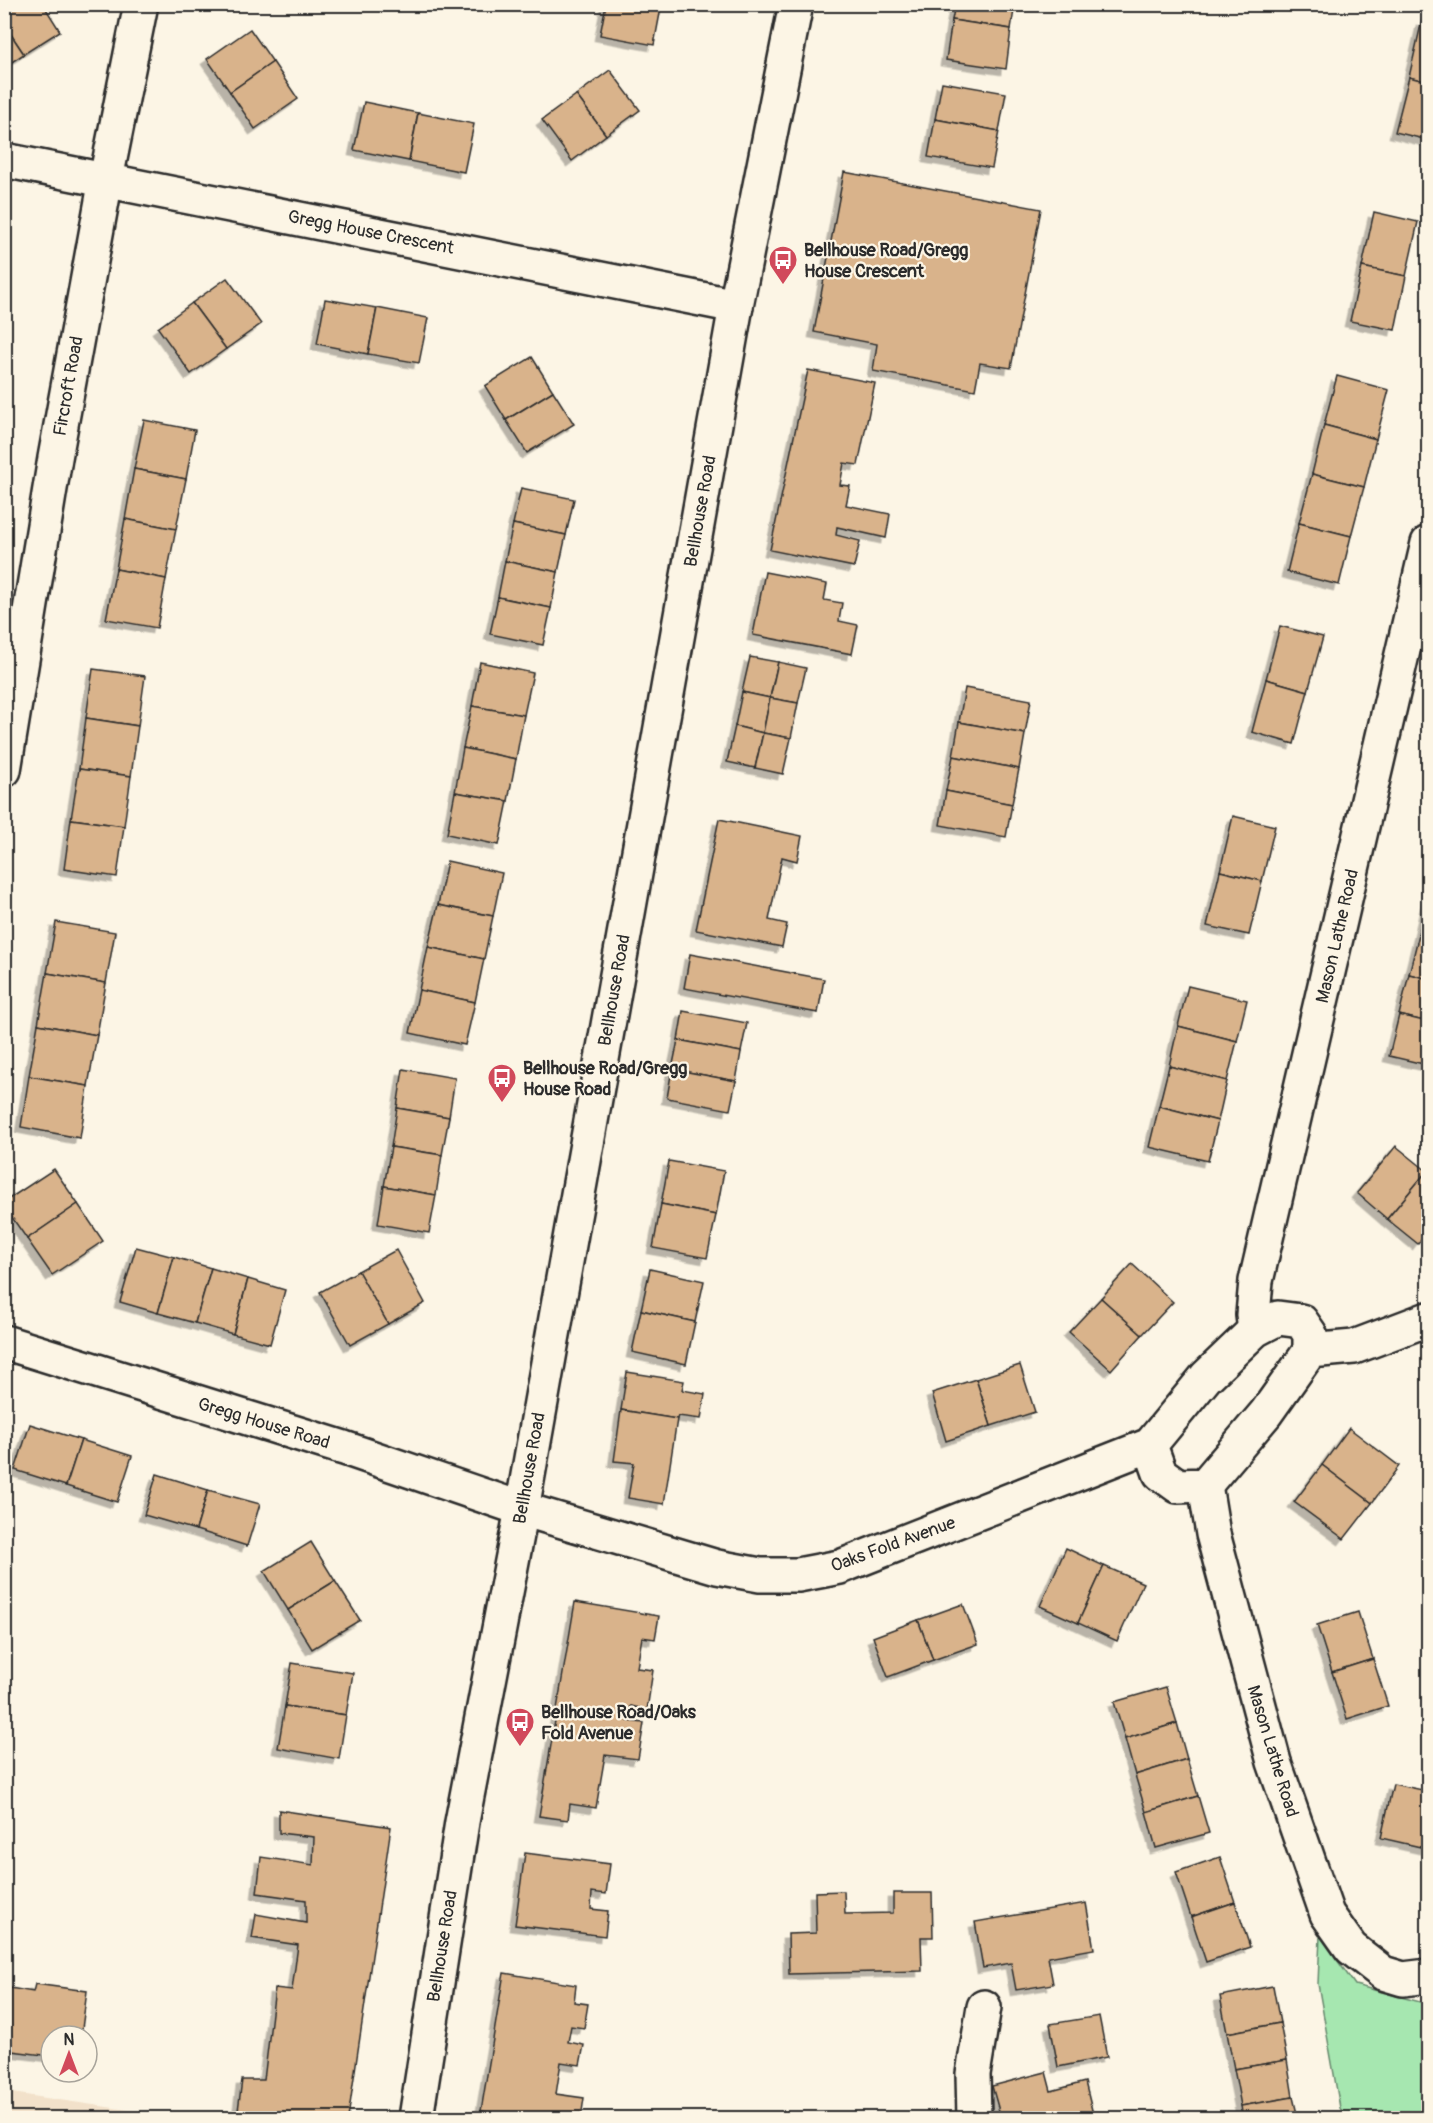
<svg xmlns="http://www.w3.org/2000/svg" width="1433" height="2123" viewBox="0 0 1433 2123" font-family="Pangolin,sans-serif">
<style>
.built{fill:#f2e1ca}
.green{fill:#a6e7b0;stroke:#68896e;stroke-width:1.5}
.building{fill:#d9b38b;stroke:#2b2b2b;stroke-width:1.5;filter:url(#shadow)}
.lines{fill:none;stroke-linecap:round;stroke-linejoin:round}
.minor-casing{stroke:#2b2b2b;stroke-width:38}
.secondary-casing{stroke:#2b2b2b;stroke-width:38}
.minor{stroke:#fcf5e5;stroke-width:33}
.secondary{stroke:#fcf5e5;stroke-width:33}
.labels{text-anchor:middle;stroke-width:4.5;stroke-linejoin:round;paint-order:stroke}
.street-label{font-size:18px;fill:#2b2b2b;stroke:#fcf5e5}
.poi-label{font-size:18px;font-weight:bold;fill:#2b2b2b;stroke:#fcf5e5;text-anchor:start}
</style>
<defs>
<filter id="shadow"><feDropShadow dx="-5.5" dy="5.5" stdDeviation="0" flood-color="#0004"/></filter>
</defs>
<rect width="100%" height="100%" fill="#fcf5e5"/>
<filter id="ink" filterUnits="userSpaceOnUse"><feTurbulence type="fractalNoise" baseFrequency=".0167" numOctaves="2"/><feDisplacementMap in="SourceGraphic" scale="12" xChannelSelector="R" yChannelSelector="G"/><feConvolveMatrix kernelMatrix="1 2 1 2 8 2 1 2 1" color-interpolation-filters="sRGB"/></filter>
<g filter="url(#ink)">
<polygon class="built" points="5,2092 148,2113 147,2118 5,2118"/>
<polygon class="green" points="1320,1936 1355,1985 1428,2004 1428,2109 1421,2118 1346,2118 1340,2108 1318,1984"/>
<g class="building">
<polygon points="4,4 43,4 60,31 24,54 4,24"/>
<polygon points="606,4 639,4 661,8 654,45 600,35"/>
<polygon points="639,4 662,4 661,8"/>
<polygon points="955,4 1015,4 1011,29 952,20"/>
<polygon points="952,20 1011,29 1006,69 946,60"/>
<polygon points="1422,20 1428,22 1428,82 1409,77"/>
<polygon points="4,24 24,54 4,67"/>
<polygon points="250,29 273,62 230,92 207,59"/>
<polygon points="273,62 298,99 255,129 230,92"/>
<polygon points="610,70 640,110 606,135 576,95"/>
<polygon points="1409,77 1428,82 1428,140 1395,132"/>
<polygon points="942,82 1006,93 999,131 935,119"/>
<polygon points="576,95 606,135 572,161 542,120"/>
<polygon points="364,102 418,113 409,161 354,150"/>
<polygon points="418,113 474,124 464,172 409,161"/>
<polygon points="935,119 999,131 992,168 928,157"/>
<polygon points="844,172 1041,209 1011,368 980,363 975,390 873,371 877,344 814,332"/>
<polygon points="1374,212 1418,222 1406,276 1362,267"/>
<polygon points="1362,267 1406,276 1395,330 1350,321"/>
<polygon points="227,278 261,324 226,349 192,303"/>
<polygon points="325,299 377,308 368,354 317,344"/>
<polygon points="192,303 226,349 191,374 158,328"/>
<polygon points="377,308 428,318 419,363 368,354"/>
<polygon points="532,357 553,391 506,420 485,386"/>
<polygon points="808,370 875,383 858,465 844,463 840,485 850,486 846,505 890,514 886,538 837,527 836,535 860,541 854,567 770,550"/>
<polygon points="1337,376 1389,390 1376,439 1324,425"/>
<polygon points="553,391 574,424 527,453 506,420"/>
<polygon points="144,420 195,430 186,479 134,469"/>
<polygon points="1324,425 1376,439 1364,487 1312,474"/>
<polygon points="134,469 186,479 176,529 125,519"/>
<polygon points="1312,474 1364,487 1351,536 1299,523"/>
<polygon points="521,488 574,499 566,535 513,524"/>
<polygon points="125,519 176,529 166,579 116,569"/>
<polygon points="1299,523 1351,536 1339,585 1287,572"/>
<polygon points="513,524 566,535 558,572 505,561"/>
<polygon points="505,561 558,572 551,608 498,597"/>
<polygon points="116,569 166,579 157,628 106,619"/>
<polygon points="765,572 827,584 824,600 842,603 839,621 858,625 852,654 753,635"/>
<polygon points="498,597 551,608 543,645 490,634"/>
<polygon points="1280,626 1323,637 1308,691 1266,679"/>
<polygon points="750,657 778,662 770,698 742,692"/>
<polygon points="480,662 533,673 524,715 472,706"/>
<polygon points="778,662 806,668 798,703 770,698"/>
<polygon points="93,669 145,676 138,726 86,718"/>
<polygon points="1266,679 1308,691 1294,744 1252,732"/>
<polygon points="965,688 1031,700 1025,734 959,722"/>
<polygon points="742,692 770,698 763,733 735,726"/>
<polygon points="770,698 798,703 791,738 763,733"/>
<polygon points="472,706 524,715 516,759 463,748"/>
<polygon points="86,718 138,726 131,776 79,769"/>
<polygon points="959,722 1025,734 1019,769 953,756"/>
<polygon points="735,726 763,733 755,768 727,762"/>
<polygon points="763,733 791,738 783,774 755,768"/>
<polygon points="463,748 516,759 508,801 455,792"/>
<polygon points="953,756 1019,769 1012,804 946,791"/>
<polygon points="79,769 131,776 124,826 71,819"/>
<polygon points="946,791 1012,804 1006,837 940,825"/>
<polygon points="455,792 508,801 499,845 447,834"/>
<polygon points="1233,816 1275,826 1262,881 1220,871"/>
<polygon points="71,819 124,826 117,877 64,869"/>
<polygon points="719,819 802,836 797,861 782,857 769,920 787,924 782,947 696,930"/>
<polygon points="447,861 502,873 493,916 438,905"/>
<polygon points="1220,871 1262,881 1249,935 1207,926"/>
<polygon points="1428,895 1428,936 1419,934"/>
<polygon points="438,905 493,916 484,959 428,947"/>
<polygon points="56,922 115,932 106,983 47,973"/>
<polygon points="1419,934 1428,936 1428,979 1409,974"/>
<polygon points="428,947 484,959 475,1002 419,990"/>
<polygon points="690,954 824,979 818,1013 684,988"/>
<polygon points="47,973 106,983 97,1035 38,1024"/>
<polygon points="1409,974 1428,979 1428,1022 1399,1015"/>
<polygon points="1188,986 1247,1000 1237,1041 1178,1026"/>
<polygon points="419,990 475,1002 465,1045 410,1033"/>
<polygon points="683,1011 747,1023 741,1052 678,1040"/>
<polygon points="1399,1015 1428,1022 1428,1065 1389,1056"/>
<polygon points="38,1024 97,1035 88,1086 29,1076"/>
<polygon points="1178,1026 1237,1041 1227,1081 1169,1066"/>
<polygon points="678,1040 741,1052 736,1081 672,1069"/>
<polygon points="1169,1066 1227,1081 1218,1121 1159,1106"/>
<polygon points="403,1069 455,1078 449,1117 397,1108"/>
<polygon points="672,1069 736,1081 730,1110 667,1098"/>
<polygon points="29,1076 88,1086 80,1138 21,1127"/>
<polygon points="1159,1106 1218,1121 1208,1161 1149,1147"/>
<polygon points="397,1108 449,1117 442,1155 391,1147"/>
<polygon points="1396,1146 1427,1171 1387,1219 1357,1193"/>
<polygon points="391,1147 442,1155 436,1195 384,1186"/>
<polygon points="669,1161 724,1171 716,1215 661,1204"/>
<polygon points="54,1169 78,1204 27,1239 4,1206 4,1202"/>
<polygon points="1427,1171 1428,1172 1428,1231 1418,1244 1387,1219"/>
<polygon points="384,1186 436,1195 429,1233 378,1224"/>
<polygon points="78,1204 103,1241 52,1275 27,1239"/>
<polygon points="661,1204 716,1215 707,1258 653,1248"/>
<polygon points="136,1247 174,1257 158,1313 120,1302"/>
<polygon points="396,1250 425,1303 388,1324 358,1271"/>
<polygon points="174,1257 211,1268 195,1323 158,1313"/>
<polygon points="1132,1264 1173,1302 1142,1335 1101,1298"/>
<polygon points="211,1268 248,1279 233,1334 195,1323"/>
<polygon points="650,1269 704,1281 695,1322 641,1310"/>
<polygon points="358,1271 388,1324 350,1345 320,1292"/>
<polygon points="248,1279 285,1290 270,1344 233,1334"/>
<polygon points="1101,1298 1142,1335 1111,1370 1069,1332"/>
<polygon points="641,1310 695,1322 686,1364 632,1352"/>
<polygon points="1020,1365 1035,1412 991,1426 976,1379"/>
<polygon points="627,1372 684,1381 682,1390 705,1394 701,1419 678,1416 677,1419 621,1410"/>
<polygon points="976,1379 991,1426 946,1441 932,1393"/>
<polygon points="621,1410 677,1419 664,1504 628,1498 634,1463 614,1461"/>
<polygon points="30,1424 81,1440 66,1486 15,1470"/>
<polygon points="1349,1428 1399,1466 1372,1503 1322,1465"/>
<polygon points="81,1440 132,1456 117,1502 66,1486"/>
<polygon points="1322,1465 1372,1503 1344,1539 1294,1502"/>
<polygon points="157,1474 208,1490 196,1530 144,1515"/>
<polygon points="208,1490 260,1504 247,1546 196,1530"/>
<polygon points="311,1542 335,1581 288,1610 264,1571"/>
<polygon points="1066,1548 1104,1566 1078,1623 1040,1606"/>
<polygon points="1104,1566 1143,1583 1117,1641 1078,1623"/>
<polygon points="335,1581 360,1620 312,1649 288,1610"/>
<polygon points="575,1602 659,1616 655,1639 642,1637 637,1668 653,1670 647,1710 631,1706 628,1721 644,1723 638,1759 605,1755 596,1808 570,1804 568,1820 539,1816"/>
<polygon points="963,1604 978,1644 933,1660 918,1620"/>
<polygon points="1358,1612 1373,1659 1332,1672 1317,1625"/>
<polygon points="918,1620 933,1660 888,1677 873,1637"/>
<polygon points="1373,1659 1388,1706 1347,1719 1332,1672"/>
<polygon points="292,1663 353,1673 346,1715 285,1706"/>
<polygon points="1166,1687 1177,1723 1125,1739 1114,1702"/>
<polygon points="285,1706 346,1715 339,1759 278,1748"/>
<polygon points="1177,1723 1187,1759 1135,1775 1125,1739"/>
<polygon points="1187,1759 1198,1796 1146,1812 1135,1775"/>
<polygon points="1393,1784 1428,1791 1428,1833 1425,1848 1381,1838"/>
<polygon points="1198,1796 1209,1833 1156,1848 1146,1812"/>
<polygon points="279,1810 391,1827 348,2118 237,2118 242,2080 264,2080 275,1988 292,1990 298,1945 252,1938 256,1914 306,1923 306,1900 257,1893 261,1857 313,1865 314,1837 279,1833"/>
<polygon points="525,1853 610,1864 606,1894 592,1892 591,1909 608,1911 605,1936 515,1925"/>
<polygon points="1220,1857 1235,1902 1191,1917 1176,1872"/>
<polygon points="844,1891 845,1914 893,1913 893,1893 932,1893 933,1937 921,1937 922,1971 789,1974 788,1934 816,1933 815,1892"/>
<polygon points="1235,1902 1250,1947 1206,1962 1191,1917"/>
<polygon points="1086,1903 1094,1949 1048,1957 1053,1984 1016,1990 1011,1963 983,1968 975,1922"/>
<polygon points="504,1973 576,1985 574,2002 588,2004 584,2028 571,2026 568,2042 584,2045 580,2065 561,2062 556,2094 584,2098 581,2118 525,2118 481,2111"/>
<polygon points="35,1984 87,1991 81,2036 51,2036 51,2056 4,2050 4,1987 33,1992"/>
<polygon points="1273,1986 1280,2023 1227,2033 1220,1996"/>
<polygon points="1099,2016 1107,2057 1058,2067 1050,2024"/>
<polygon points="1280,2023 1287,2060 1234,2069 1227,2033"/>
<polygon points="1287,2060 1293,2097 1241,2106 1234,2069"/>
<polygon points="1046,2072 1051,2091 1085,2082 1094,2118 1001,2118 992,2086"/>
<polygon points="1293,2097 1298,2118 1243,2118 1241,2106"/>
</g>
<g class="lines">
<g class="minor-casing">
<g id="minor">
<polyline points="4,160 736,306"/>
<polyline points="4,770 55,458 106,179 141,4"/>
<polyline points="1255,1330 1253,1315 1256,1281 1428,543"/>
<polyline points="4,1342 344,1448 522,1509 717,1567 760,1575 798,1575 840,1567 1150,1445 1206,1377 1255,1330 1278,1318 1301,1321 1310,1334 1310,1351 1266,1413 1205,1485 1178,1486 1160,1473 1150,1445"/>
<polyline points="1310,1351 1354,1347 1428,1319"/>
<polyline points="1205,1485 1213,1534 1274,1762 1327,1914 1351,1948 1383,1973 1403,1979 1428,1976"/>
<polyline points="974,2118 973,2074 984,2007"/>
</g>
</g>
<g class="secondary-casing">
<polyline id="secondary" points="416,2118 462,1822 522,1509 736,306 796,4"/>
</g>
<use href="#minor" class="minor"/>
<use href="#secondary" class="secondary"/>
</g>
</g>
<defs>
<g id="bus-pin" transform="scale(1.5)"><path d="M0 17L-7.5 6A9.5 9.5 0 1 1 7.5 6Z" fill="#d1495b" stroke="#fcf5e5"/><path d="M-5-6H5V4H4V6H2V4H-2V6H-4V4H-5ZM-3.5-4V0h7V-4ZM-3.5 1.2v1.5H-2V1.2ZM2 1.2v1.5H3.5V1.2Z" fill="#fff"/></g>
</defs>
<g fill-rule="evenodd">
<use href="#bus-pin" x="783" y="260"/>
<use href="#bus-pin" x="502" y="1078"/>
<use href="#bus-pin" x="520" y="1722"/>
</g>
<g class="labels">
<g class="street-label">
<text transform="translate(371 232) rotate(11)" y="6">Gregg House Crescent</text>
<text transform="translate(68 386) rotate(-80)" y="6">Fircroft Road</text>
<text transform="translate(700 511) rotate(-80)" y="6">Bellhouse Road</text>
<text transform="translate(1337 936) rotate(-77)" y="6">Mason Lathe Road</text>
<text transform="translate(614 990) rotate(-80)" y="6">Bellhouse Road</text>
<text transform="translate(264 1423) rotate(17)" y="6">Gregg House Road</text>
<text transform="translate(529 1468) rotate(-80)" y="6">Bellhouse Road</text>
<text transform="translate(893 1544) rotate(-20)" y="6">Oaks Fold Avenue</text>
<text transform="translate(1273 1751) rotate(73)" y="6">Mason Lathe Road</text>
<text transform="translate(442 1946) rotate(-81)" y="6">Bellhouse Road</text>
</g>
<g class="poi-label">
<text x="804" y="256">Bellhouse Road/Gregg<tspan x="804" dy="21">House Crescent</tspan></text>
<text x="523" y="1074">Bellhouse Road/Gregg<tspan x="523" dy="21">House Road</tspan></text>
<text x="541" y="1718">Bellhouse Road/Oaks<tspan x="541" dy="21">Fold Avenue</tspan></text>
</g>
</g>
<rect width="1433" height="2123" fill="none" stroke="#fcf5e5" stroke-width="24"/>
<rect x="12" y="12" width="1409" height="2099" fill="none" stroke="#2b2b2b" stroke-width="2" filter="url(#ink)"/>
<g transform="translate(69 2054)"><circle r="28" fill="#fcf5e5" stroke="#a8a49b" stroke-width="1.5"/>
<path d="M0-4.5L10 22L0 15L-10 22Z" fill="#d1495b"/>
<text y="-9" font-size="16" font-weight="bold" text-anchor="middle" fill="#2b2b2b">N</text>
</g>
</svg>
